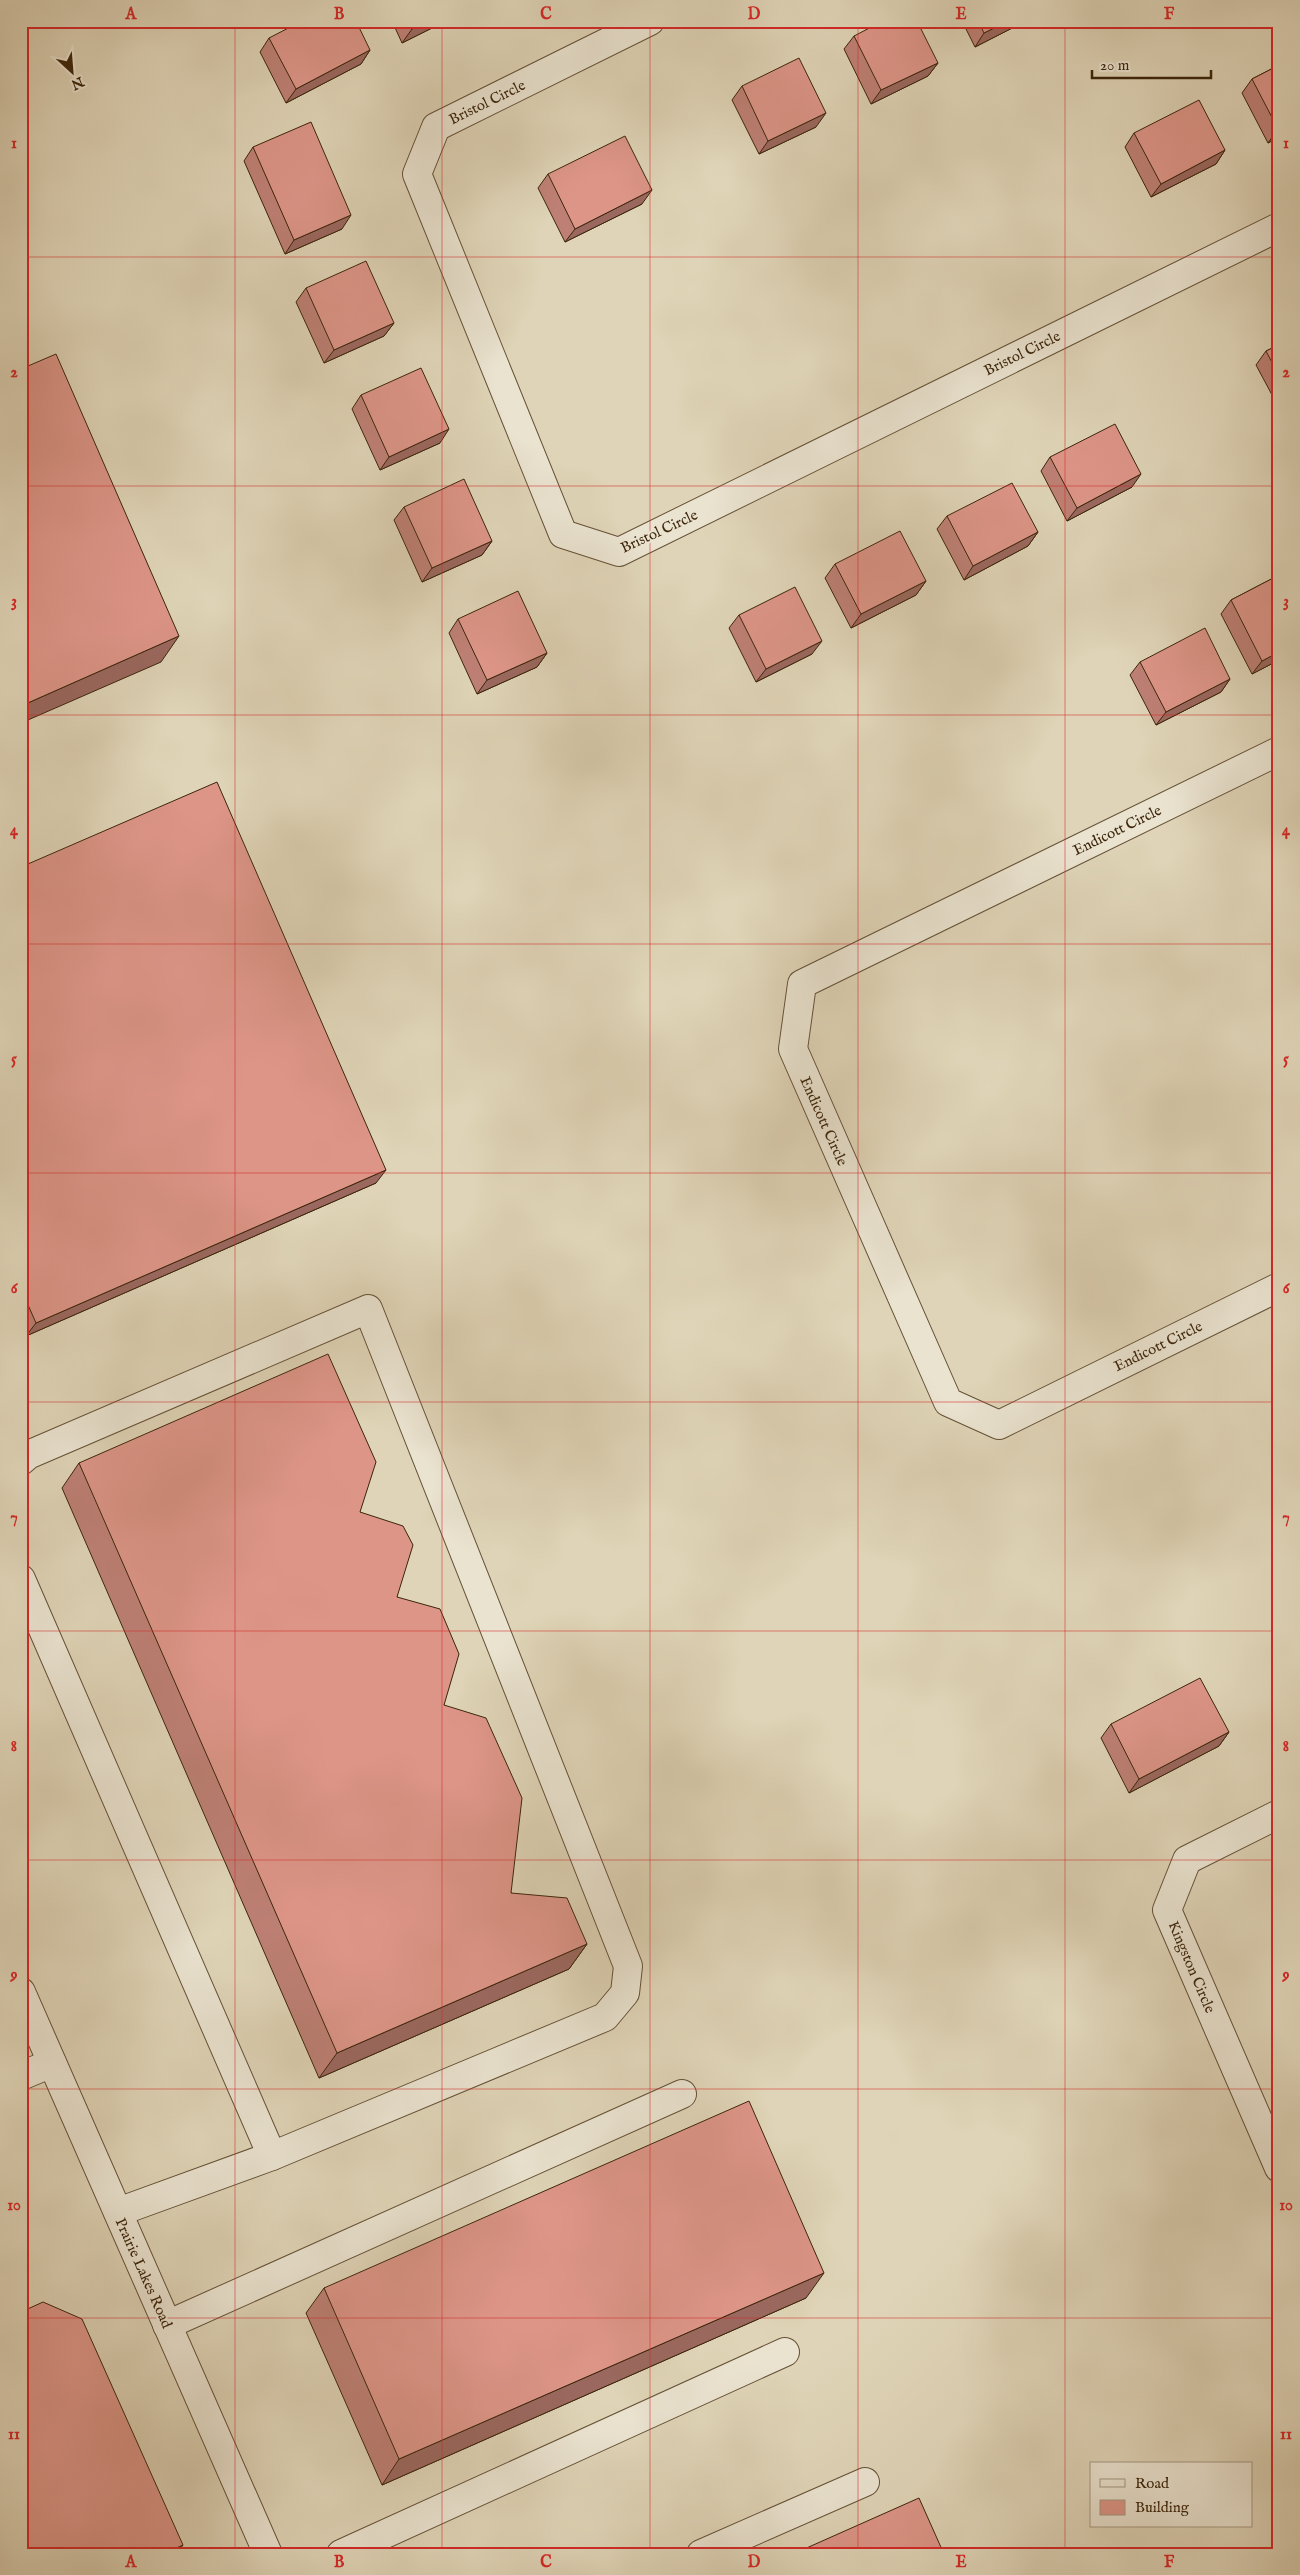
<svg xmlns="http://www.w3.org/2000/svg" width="1300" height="2575" viewBox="0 0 1300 2575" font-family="'IM FELL English',serif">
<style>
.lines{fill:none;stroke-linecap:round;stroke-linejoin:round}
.minor-casing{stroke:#655136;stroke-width:30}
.minor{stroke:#eae3d0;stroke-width:28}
.wall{fill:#be8075;stroke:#3c250b}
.shaded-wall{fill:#9b685f;stroke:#3c250b}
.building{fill:#dd9588;stroke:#3c250b}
.grid{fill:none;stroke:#d62828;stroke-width:1;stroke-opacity:0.55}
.labels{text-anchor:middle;stroke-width:4;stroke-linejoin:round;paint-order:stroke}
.street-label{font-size:15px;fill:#3c250b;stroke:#eae3d0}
.neatline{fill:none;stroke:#d62828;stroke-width:2}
.grid-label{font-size:16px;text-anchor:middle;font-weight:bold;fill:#d62828}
</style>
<rect width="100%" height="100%" fill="#dfd4b7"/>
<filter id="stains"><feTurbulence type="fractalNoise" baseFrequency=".004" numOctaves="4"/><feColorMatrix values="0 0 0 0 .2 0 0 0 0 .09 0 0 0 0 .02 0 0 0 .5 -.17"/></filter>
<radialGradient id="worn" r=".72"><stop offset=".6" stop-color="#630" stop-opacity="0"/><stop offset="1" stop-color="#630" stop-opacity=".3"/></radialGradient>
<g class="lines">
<g class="minor-casing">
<g id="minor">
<polyline points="650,21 436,127 417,174 563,534 619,552 1279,227"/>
<polyline points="1279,751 802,984 793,1049 948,1402 999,1425 1279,1287"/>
<polyline points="21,1461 28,1455 368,1309 628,1966 625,1993 605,2017 272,2156"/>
<polyline points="21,1579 272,2156 118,2212"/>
<polyline points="1279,1814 1187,1860 1167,1910 1279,2168"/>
<polyline points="21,1992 268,2554"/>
<polyline points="21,2076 52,2063"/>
<polyline points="167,2325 682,2094"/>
<polyline points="341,2554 785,2352"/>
<polyline points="701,2554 865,2482"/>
</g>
</g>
<use href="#minor" class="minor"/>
</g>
<g class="wall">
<polygon points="392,21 446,21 402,43"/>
<polygon points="962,21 1026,21 975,47"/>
<polygon points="854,36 938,63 928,76 871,104 844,49"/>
<polygon points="269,38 370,50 361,64 286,103 260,52"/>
<polygon points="1279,65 1279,137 1268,143 1242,93 1252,79"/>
<polygon points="742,86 816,127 759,154 732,100"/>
<polygon points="1134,133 1225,150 1216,164 1151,197 1125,147"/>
<polygon points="253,147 342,229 285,254 244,161"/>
<polygon points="548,174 642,204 565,242 538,188"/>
<polygon points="306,288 394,323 384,336 324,363 296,302"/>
<polygon points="1279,345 1279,408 1256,365 1266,351"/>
<polygon points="361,395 440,443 380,470 352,409"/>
<polygon points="1050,457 1132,487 1067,521 1041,471"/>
<polygon points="404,507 492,541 482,555 422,582 394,520"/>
<polygon points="947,516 1038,532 1028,546 964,580 937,529"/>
<polygon points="835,564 926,581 916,595 851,628 825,578"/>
<polygon points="1279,575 1279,660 1252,674 1221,614 1231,600"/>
<polygon points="739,615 812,654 756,682 729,628"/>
<polygon points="458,619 547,653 537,667 477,694 449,633"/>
<polygon points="1140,662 1230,679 1221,692 1156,725 1130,675"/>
<polygon points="21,867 376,1183 26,1336 21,1325"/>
<polygon points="79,1463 360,1512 444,1705 511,1893 587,1944 569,1969 319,2078 62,1488"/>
<polygon points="1111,1724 1229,1732 1219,1746 1129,1793 1101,1738"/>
<polygon points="324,2288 806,2298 382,2485 306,2313"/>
</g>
<g class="shaded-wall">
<polygon points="427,21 446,21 402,43 412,29"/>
<polygon points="1008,21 1026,21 975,47 984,33"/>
<polygon points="370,50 361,64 286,103 296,89"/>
<polygon points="938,63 928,76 871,104 881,90"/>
<polygon points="826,113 816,127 759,154 768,141"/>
<polygon points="1279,128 1279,137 1268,143 1278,129"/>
<polygon points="1225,150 1216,164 1151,197 1161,184"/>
<polygon points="652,190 642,204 565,242 575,229"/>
<polygon points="351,215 342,229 285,254 294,240"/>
<polygon points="394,323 384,336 324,363 334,350"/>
<polygon points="449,429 440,443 380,470 389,457"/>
<polygon points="1141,474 1132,487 1067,521 1077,508"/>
<polygon points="1038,532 1028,546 964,580 973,566"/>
<polygon points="492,541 482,555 422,582 432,568"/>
<polygon points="926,581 916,595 851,628 861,614"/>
<polygon points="179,636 161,662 21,723 21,706"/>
<polygon points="822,641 812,654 756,682 766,669"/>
<polygon points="1279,652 1279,660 1252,674 1262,661"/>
<polygon points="547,653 537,667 477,694 487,680"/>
<polygon points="1230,679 1221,692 1156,725 1166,712"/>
<polygon points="386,1170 376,1183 26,1336 36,1323"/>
<polygon points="1229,1732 1219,1746 1129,1793 1139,1779"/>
<polygon points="587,1944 569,1969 319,2078 337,2053"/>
<polygon points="824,2273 806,2298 382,2485 399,2459"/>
<polygon points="183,2545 177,2554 163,2554"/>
</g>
<g class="building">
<polygon points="302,21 356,21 370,50 296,89 269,38"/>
<polygon points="408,21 427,21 412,29"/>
<polygon points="883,21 917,21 938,63 881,90 854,36"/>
<polygon points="978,21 1008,21 984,33"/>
<polygon points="799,58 826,113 768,141 742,86"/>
<polygon points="1279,65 1279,128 1278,129 1252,79"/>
<polygon points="1199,100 1225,150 1161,184 1134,133"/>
<polygon points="311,122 351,215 294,240 253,147"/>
<polygon points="625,136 652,190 575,229 548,174"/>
<polygon points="366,261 394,323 334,350 306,288"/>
<polygon points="1279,345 1279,376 1266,351"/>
<polygon points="56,354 179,636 21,706 21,369"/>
<polygon points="421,368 449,429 389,457 361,395"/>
<polygon points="1115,424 1141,474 1077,508 1050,457"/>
<polygon points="464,479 492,541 432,568 404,507"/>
<polygon points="1012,483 1038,532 973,566 947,516"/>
<polygon points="900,531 926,581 861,614 835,564"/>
<polygon points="1279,575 1279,652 1262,661 1231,600"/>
<polygon points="795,587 822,641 766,669 739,615"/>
<polygon points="518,591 547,653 487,680 458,619"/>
<polygon points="1205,628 1230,679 1166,712 1140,662"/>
<polygon points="217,782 386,1170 36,1323 21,1289 21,867"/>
<polygon points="328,1354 376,1462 360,1512 403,1526 413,1545 397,1597 440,1609 459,1654 444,1705 486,1718 522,1798 511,1893 567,1898 587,1944 337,2053 79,1463"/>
<polygon points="1200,1678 1229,1732 1139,1779 1111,1724"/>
<polygon points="749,2101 824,2273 399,2459 324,2288"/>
<polygon points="43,2302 82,2319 183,2545 163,2554 21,2554 21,2312"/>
<polygon points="919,2498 944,2554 793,2554"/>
</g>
<path class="grid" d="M235,21V2554M442,21V2554M650,21V2554M858,21V2554M1065,21V2554M21,257H1279M21,486H1279M21,715H1279M21,944H1279M21,1173H1279M21,1402H1279M21,1631H1279M21,1860H1279M21,2089H1279M21,2318H1279"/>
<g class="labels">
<g class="street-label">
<text transform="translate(487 102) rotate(-26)" y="5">Bristol Circle</text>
<text transform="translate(1022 353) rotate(-26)" y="5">Bristol Circle</text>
<text transform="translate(659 531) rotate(-25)" y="5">Bristol Circle</text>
<text transform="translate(1117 830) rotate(-26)" y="5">Endicott Circle</text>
<text transform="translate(824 1121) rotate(66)" y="5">Endicott Circle</text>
<text transform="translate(1158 1346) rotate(-26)" y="5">Endicott Circle</text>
<text transform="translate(1192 1967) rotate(67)" y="5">Kingston Circle</text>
<text transform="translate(144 2273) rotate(66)" y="5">Prairie Lakes Road</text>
</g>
</g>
<rect width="1300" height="2575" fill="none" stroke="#dfd4b7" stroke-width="55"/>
<rect x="1090" y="2462" width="162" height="65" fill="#eae3d0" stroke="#a49781"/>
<rect x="1100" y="2479" width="25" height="8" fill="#eae3d0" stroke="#a49781"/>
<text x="1135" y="2488" font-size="15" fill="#3c250b">Road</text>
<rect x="1100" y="2500" width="25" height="15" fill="#dd9588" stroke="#a49781"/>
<text x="1135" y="2512" font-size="15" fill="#3c250b">Building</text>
<g transform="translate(72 72) rotate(154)" stroke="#eae3d0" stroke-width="4" paint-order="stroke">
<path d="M0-4L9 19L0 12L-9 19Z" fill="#3c250b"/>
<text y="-8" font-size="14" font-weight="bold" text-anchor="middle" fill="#3c250b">N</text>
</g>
<path d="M1092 70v8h119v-8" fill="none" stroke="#3c250b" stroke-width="2.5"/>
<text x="1100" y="70" font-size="15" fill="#3c250b" stroke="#eae3d0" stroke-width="4" paint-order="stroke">20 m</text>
<rect x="28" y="28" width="1244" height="2520" class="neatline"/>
<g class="grid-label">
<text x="131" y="19">A</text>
<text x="339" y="19">B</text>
<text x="546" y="19">C</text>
<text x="754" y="19">D</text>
<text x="961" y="19">E</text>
<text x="1169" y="19">F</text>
<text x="14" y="148">1</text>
<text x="1286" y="148">1</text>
<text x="14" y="377">2</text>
<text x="1286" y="377">2</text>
<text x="14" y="606">3</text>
<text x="1286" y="606">3</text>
<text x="14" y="835">4</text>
<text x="1286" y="835">4</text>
<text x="14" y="1064">5</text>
<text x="1286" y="1064">5</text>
<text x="14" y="1293">6</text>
<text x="1286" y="1293">6</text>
<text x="14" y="1522">7</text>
<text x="1286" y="1522">7</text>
<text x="14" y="1751">8</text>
<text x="1286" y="1751">8</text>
<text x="14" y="1980">9</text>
<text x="1286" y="1980">9</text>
<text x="14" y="2210">10</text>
<text x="1286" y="2210">10</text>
<text x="14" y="2439">11</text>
<text x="1286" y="2439">11</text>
<text x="131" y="2567">A</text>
<text x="339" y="2567">B</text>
<text x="546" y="2567">C</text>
<text x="754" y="2567">D</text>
<text x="961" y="2567">E</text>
<text x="1169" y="2567">F</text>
</g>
<rect width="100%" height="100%" filter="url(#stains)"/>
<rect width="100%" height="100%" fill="url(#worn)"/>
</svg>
